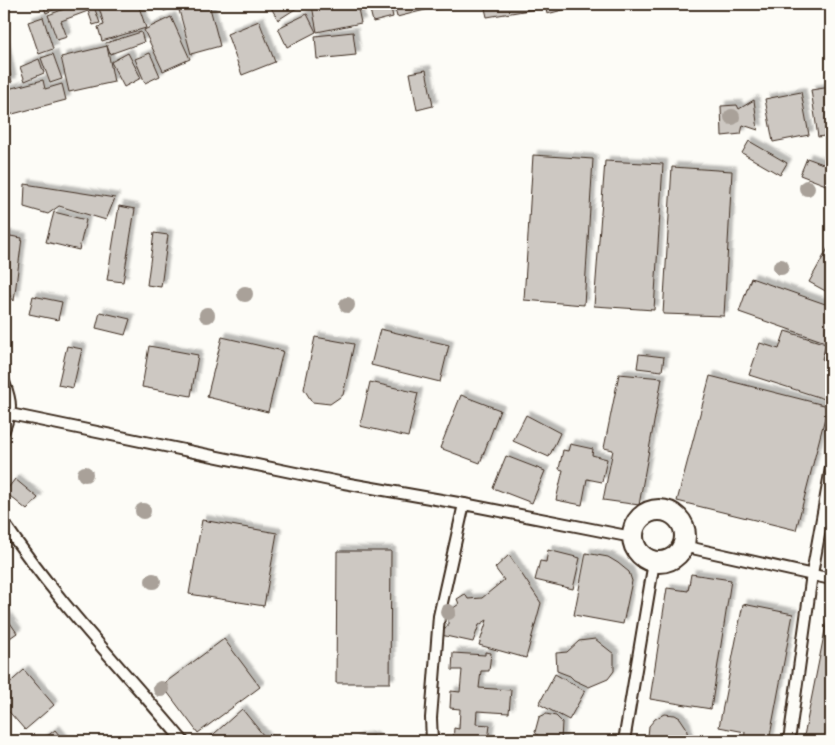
<svg xmlns="http://www.w3.org/2000/svg" width="835" height="745" viewBox="0 0 835 745" font-family="Itim,sans-serif">
<style>
.building{fill:#cdc8c2;stroke:#3b2a1e;filter:url(#shadow)}
.lines{fill:none;stroke-linecap:round;stroke-linejoin:round}
.lane-casing{stroke:#3b2a1e;stroke-width:14}
.street-casing{stroke:#3b2a1e;stroke-width:24}
.lane{stroke:#fdfcf7;stroke-width:10}
.street{stroke:#fdfcf7;stroke-width:20}
.tree{fill:#a9a199}
</style>
<defs>
<filter id="shadow"><feDropShadow dx="4.5" dy="-4.5" stdDeviation="1" flood-color="#0004"/></filter>
</defs>
<rect width="100%" height="100%" fill="#fdfcf7"/>
<filter id="ink" filterUnits="userSpaceOnUse"><feTurbulence type="fractalNoise" baseFrequency=".02" numOctaves="2"/><feDisplacementMap in="SourceGraphic" scale="10" xChannelSelector="R" yChannelSelector="G"/><feConvolveMatrix kernelMatrix="1 2 1 2 8 2 1 2 1" color-interpolation-filters="sRGB"/></filter>
<g filter="url(#ink)">
<g class="building">
<polygon points="43,4 68,4 46,13"/>
<polygon points="78,4 93,4 100,23 93,25 88,11 61,21 67,37 57,40 48,15"/>
<polygon points="98,4 138,4 146,28 102,41 98,27 104,25"/>
<polygon points="161,4 176,4 177,6 164,11"/>
<polygon points="202,4 209,4 220,46 191,54 179,10"/>
<polygon points="269,4 303,4 278,20"/>
<polygon points="320,4 357,4 361,23 317,32 312,6"/>
<polygon points="379,4 390,4 393,17 373,22 370,10 380,8"/>
<polygon points="394,4 428,4 429,9 397,17"/>
<polygon points="433,4 467,4 434,10"/>
<polygon points="484,4 540,4 541,8 487,17"/>
<polygon points="545,4 586,4 547,14"/>
<polygon points="307,14 316,32 287,47 278,28"/>
<polygon points="43,17 53,49 39,54 28,22"/>
<polygon points="171,17 190,59 163,71 144,30"/>
<polygon points="259,21 275,62 242,75 227,34"/>
<polygon points="141,32 144,42 110,54 106,43"/>
<polygon points="353,32 356,55 317,59 315,36"/>
<polygon points="4,44 12,82 4,84"/>
<polygon points="107,46 114,82 69,92 61,57"/>
<polygon points="128,53 141,78 124,87 111,62"/>
<polygon points="150,53 160,76 145,83 135,59"/>
<polygon points="53,54 62,79 50,83 41,58"/>
<polygon points="39,59 44,73 25,81 20,67"/>
<polygon points="426,70 433,106 417,110 410,73"/>
<polygon points="43,80 45,89 62,84 66,100 5,116 4,90"/>
<polygon points="831,87 831,135 818,137 811,90"/>
<polygon points="801,92 809,135 773,142 765,99"/>
<polygon points="754,100 758,130 743,125 741,134 722,136 721,106 737,105 739,109"/>
<polygon points="749,141 787,163 780,175 742,153"/>
<polygon points="533,155 593,159 584,305 524,300"/>
<polygon points="807,158 831,167 831,187 800,175"/>
<polygon points="605,161 663,164 654,310 594,306"/>
<polygon points="672,167 732,171 724,316 663,314"/>
<polygon points="25,184 115,198 106,220 59,206 48,214 24,207"/>
<polygon points="119,206 135,209 123,282 107,280"/>
<polygon points="54,212 86,220 79,250 46,242"/>
<polygon points="154,233 168,235 161,287 147,285"/>
<polygon points="4,235 22,238 14,301 4,288"/>
<polygon points="831,243 831,294 809,282"/>
<polygon points="751,278 831,306 831,344 739,312"/>
<polygon points="33,296 62,302 58,320 29,314"/>
<polygon points="100,312 130,319 125,335 96,328"/>
<polygon points="380,329 449,345 440,382 371,365"/>
<polygon points="785,331 826,344 822,359 831,362 831,390 828,400 749,375 760,343 779,349"/>
<polygon points="222,337 283,351 268,412 207,397"/>
<polygon points="315,337 354,344 343,395 330,404 312,402 304,389"/>
<polygon points="67,346 82,349 73,388 58,385"/>
<polygon points="149,346 198,355 191,396 142,387"/>
<polygon points="639,354 664,357 662,371 637,368"/>
<polygon points="619,374 662,378 639,505 603,500 613,450 604,448"/>
<polygon points="710,376 828,406 796,530 677,501"/>
<polygon points="370,382 418,393 408,437 360,426"/>
<polygon points="461,395 500,410 480,463 440,448"/>
<polygon points="526,415 560,433 549,457 513,441"/>
<polygon points="570,444 593,449 592,455 607,459 602,482 587,479 582,505 556,500 563,470 559,469 563,450 568,451"/>
<polygon points="506,456 545,471 532,503 493,488"/>
<polygon points="15,479 38,498 27,510 5,492"/>
<polygon points="202,520 277,533 264,606 189,594"/>
<polygon points="548,550 580,558 573,589 535,580 540,561 546,562"/>
<polygon points="337,551 391,551 390,683 336,683"/>
<polygon points="586,553 608,557 618,563 629,572 632,581 623,624 574,615"/>
<polygon points="509,555 541,603 526,658 479,645 487,620 479,625 473,642 441,635 442,630 448,626 448,612 459,604 457,599 465,594 468,599 482,598 504,580 495,568"/>
<polygon points="691,574 731,580 711,709 650,699 667,588 688,591"/>
<polygon points="831,600 831,726 828,725 825,740 804,736"/>
<polygon points="743,604 793,614 769,741 744,741 745,732 719,727"/>
<polygon points="4,614 17,633 4,642"/>
<polygon points="224,639 260,687 198,733 162,685"/>
<polygon points="595,639 614,654 614,671 608,679 589,687 574,680 570,676 557,671 556,653 567,652 579,641"/>
<polygon points="485,652 491,653 489,671 481,671 479,688 511,690 509,713 477,711 476,724 490,725 488,741 453,741 454,728 459,729 460,709 450,708 451,691 460,692 462,670 452,670 453,653 485,655"/>
<polygon points="24,670 54,705 25,730 4,706 4,688"/>
<polygon points="555,674 585,691 569,720 539,704"/>
<polygon points="242,709 268,741 206,741"/>
<polygon points="546,714 556,716 562,722 561,741 563,741 542,741 535,732 539,717"/>
<polygon points="664,714 675,715 680,718 686,727 688,737 686,741 650,741 648,736 649,726 655,719"/>
<polygon points="55,730 64,741 41,741"/>
<polygon points="373,736 377,741 353,741 359,738"/>
</g>
<g class="lines">
<g class="lane-casing">
<g id="lane">
<path d="M4,382C12,403 12,409 4,430"/>
<polyline points="10,414 344,483 464,504 632,537"/>
<path d="M4,523C57,602 123,669 183,741"/>
<polyline points="683,546 831,579"/>
<polyline points="432,741 431,718 439,616 464,504"/>
<polyline points="624,741 654,562"/>
<polyline points="789,741 812,574 831,468"/>
</g>
</g>
<g class="street-casing">
<circle id="street" cx="659" cy="536" r="26"/>
</g>
<use href="#lane" class="lane"/>
<use href="#street" class="street"/>
</g>
<g class="tree">
<circle cx="732" cy="117" r="8"/>
<circle cx="807" cy="188" r="8"/>
<circle cx="781" cy="267" r="8"/>
<circle cx="245" cy="294" r="8"/>
<circle cx="347" cy="305" r="8"/>
<circle cx="207" cy="315" r="8"/>
<circle cx="85" cy="474" r="8"/>
<circle cx="143" cy="511" r="8"/>
<circle cx="153" cy="581" r="8"/>
<circle cx="448" cy="612" r="8"/>
<circle cx="161" cy="689" r="8"/>
</g>
</g>
<rect width="835" height="745" fill="none" stroke="#fdfcf7" stroke-width="20"/>
<rect x="10" y="10" width="815" height="725" fill="none" stroke="#3b2a1e" stroke-width="2" filter="url(#ink)"/>
</svg>
